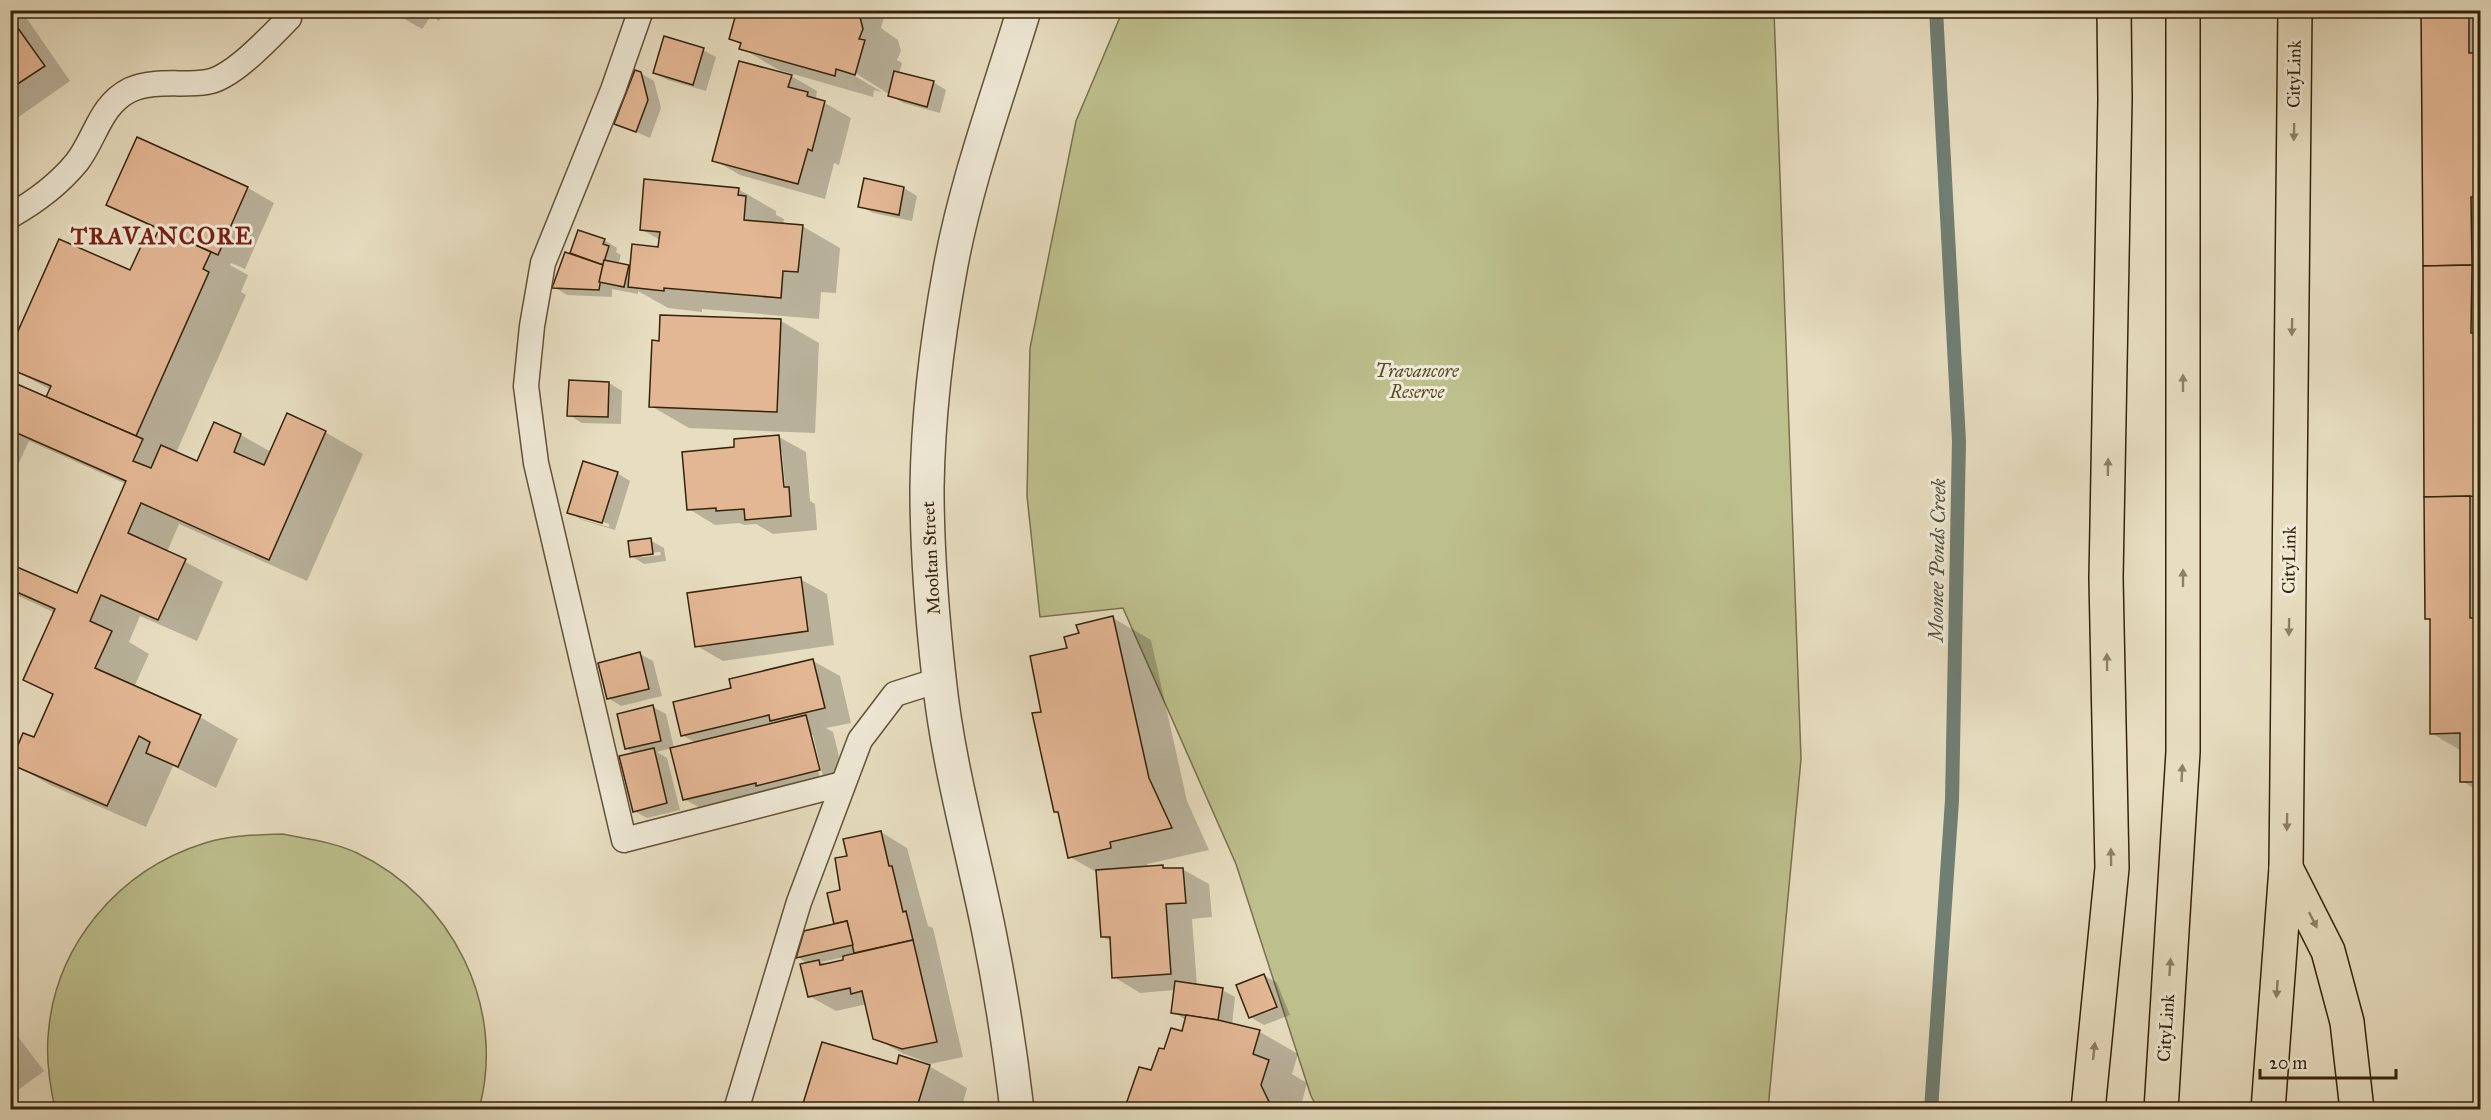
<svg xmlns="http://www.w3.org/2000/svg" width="2491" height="1120" viewBox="0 0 2491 1120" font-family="'IM FELL Great Primer',serif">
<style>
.green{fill:#bdbf8d;stroke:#78714b;stroke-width:1.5}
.shadow{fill:#0003;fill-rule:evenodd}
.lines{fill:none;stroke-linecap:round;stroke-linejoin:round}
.stream{stroke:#707e73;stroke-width:14}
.building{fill:#e3b694;stroke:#342309;stroke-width:1.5}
.lane-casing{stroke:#615237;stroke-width:27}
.street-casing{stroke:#615237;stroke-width:36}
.highway-casing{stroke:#342309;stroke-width:36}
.lane{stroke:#efe9d6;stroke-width:24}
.street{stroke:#efe9d6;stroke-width:33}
.highway{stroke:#e7ddc0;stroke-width:33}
.oneway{fill:#8e8064}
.labels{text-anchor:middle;stroke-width:6;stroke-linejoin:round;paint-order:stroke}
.street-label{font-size:18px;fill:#342309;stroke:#efe9d6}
.park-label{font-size:18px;font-style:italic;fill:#564a2a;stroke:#efe9d6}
.water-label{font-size:20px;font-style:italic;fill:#52503e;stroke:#efe9d6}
.district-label{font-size:24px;font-weight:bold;letter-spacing:1.5px;fill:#7a1f14;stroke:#efe9d6}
</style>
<rect width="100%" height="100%" fill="#e7ddc0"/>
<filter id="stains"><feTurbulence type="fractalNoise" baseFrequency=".00333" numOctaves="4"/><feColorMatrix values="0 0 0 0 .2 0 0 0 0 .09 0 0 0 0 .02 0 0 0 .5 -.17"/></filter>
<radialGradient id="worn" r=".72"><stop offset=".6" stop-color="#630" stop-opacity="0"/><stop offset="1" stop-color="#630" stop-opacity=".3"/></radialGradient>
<g class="green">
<polygon points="1123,10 1774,11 1801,759 1768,1109 1318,1109 1311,1096 1236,864 1123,608 1040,617 1027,496 1030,348 1076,121"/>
<path d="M282,834C307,839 334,842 357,853C452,898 507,1007 479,1109H55C50,1086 46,1061 48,1037C54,946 118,870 205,843C230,835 256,835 282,834Z"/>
</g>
<g class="shadow">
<polygon points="10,10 21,10 70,81 10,123"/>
<polygon points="389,10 445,10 439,21 431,16 422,29"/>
<polygon points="739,10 886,10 881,28 898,40 901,51 897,60 902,63 899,74 933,82 946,90 940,113 903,103 849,69 848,72 882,92 874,90 873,97 779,70 741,48 742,45 731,38"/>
<polygon points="2423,10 2480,10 2480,792 2462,781 2462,751 2431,733 2432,622 2427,619"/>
<polygon points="703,50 716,57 706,91 668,80 654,73"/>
<polygon points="640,73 654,81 661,108 650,138 616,123"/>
<polygon points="791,76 817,91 816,98 851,118 839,165 834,163 825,199 740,175 714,160"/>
<polygon points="138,139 248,188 274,203 245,269 231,263 230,265 248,275 241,292 246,295 176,453 198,463 215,424 241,435 271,452 325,432 363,454 307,581 179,524 167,552 223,582 197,641 140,616 129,642 149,654 134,687 200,717 238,739 216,788 173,766 146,827 50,785 12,763 35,739 54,696 25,680 55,613 12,593 10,596 10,565 77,595 126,484 29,441 10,482 10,383 47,399 51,390 10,368 131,272 151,248 159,231 108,205"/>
<polygon points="866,180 904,188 917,196 912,221 873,213 860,206"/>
<polygon points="738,189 776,211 776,215 784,219 783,225 802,226 840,248 836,293 821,292 819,319 702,309 702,312 668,308 638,291 638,294 612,289 612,297 567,295 554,287 571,255 579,232 604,240 617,248 616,252 621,255 618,265 631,269 660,249 660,240 641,229"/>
<polygon points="781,321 819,343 815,433 689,428 651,406 661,342"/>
<polygon points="609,383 622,391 621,424 582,423 569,415"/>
<path d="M779,437L806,452L810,501L815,504L817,530L773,534L756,524L744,525L739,523L715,525L689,509L736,449ZM779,452H782L786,495H783Z"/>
<path d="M617,473L630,481L615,530L582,520L569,512ZM581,515L609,524V527L581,519Z"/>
<path d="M650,540L664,548L666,561L644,564L631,556ZM660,552L661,555L642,557V554Z"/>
<polygon points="800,579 827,594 834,645 723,661 697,646"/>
<polygon points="1113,618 1151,640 1187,801 1209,850 1147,864 1148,868 1182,869 1209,884 1212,917 1192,919 1197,986 1222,990 1235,997 1232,1025 1260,1032 1298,1054 1292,1074 1307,1083 1300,1110 1133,1110 1164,1051 1182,1033 1186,1020 1173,1012 1175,990 1140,993 1114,977 1111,941 1103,937 1098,873 1070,857 1060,814 1056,811 1043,713 1069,650 1081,634"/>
<polygon points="640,654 653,661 662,696 621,706 608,698"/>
<path d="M813,661L840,676L851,723L826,728L833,732L846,785L711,814L684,799L672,748L657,752L667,758L680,810L647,818L634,811L636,754L626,748L653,707L666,714L674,748L696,743L682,735L732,689ZM810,735H813L823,777L820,778Z"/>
<path d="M881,832L907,848L928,926L933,928L963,1057L930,1064L902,1053L875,1038L867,1004L836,1011L809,996L808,964L798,957L836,925L829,895L841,892L849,857ZM844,957L845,961L826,965L821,962Z"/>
<polygon points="1264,975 1277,983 1290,1015 1264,1025 1250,1017"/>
<polygon points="10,1026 44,1071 10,1096"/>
<polygon points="898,1066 929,1066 967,1088 961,1110 803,1110"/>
</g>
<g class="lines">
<polyline class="stream" points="1931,1110 1952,800 1959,441 1936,10"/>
</g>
<g class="building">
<polygon points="737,10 854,10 860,17 863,29 859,39 865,40 855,75 836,69 835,76 739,49 741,43 729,39"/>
<polygon points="2421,10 2469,10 2469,53 2480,53 2480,197 2471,197 2472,265 2423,266"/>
<polygon points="10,17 45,66 10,89"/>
<polygon points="664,36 704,48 693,85 653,73"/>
<polygon points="739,61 792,75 788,87 808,92 807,96 825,101 812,151 808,149 798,184 712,161"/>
<polygon points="635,70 641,72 648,100 636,132 614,124"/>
<polygon points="894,71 934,81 927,107 888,96"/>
<polygon points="137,137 248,187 218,255 106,205"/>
<polygon points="864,178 904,187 899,215 858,207"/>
<polygon points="644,179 739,188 738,195 746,196 744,220 803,225 798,272 783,271 781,298 664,288 664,291 628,287 632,244 658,247 660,232 640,230"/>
<polygon points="159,229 211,252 203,269 209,272 136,436 46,397 51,386 10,369 10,349 59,239 130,270 143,242 151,246"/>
<polygon points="578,230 605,239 603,244 609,246 603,265 570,253"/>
<polygon points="565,252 603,265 599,290 552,288"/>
<polygon points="604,260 629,265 624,287 599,282"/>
<polygon points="2472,265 2471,333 2480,333 2480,496 2424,497 2423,266"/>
<polygon points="660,315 781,319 777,412 649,407 652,340 659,341"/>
<polygon points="569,380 609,382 608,417 567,416"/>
<polygon points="10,381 143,439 133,461 151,468 161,445 197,461 214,422 241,434 234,452 264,465 287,413 326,431 269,560 141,503 128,533 186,559 158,620 101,595 90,621 112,631 95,668 201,715 178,767 146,753 150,742 139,736 107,806 10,764 23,733 34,737 53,694 23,680 55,609 10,589 10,564 77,593 126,481 10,430"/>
<polygon points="779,435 784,487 789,487 791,516 745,520 744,509 716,511 716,508 687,510 682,452 734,447 734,439"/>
<polygon points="583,461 618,472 602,523 567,513"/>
<polygon points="2470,496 2470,618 2480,618 2480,782 2460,782 2460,733 2430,734 2430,619 2425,619 2424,497"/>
<polygon points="651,538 653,554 630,557 628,541"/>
<polygon points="801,577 808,631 695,647 687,593"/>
<polygon points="1113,616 1149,778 1172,828 1110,842 1111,848 1068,858 1058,812 1054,812 1032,713 1041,712 1030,656 1067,648 1064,637 1079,633 1076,625"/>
<polygon points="640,652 649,689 607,699 598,663"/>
<polygon points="813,659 825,708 770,721 769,715 681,736 673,702 731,688 729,679"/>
<polygon points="653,705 661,741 625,749 617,714"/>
<polygon points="806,715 820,770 756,786 756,783 683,800 670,748"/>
<polygon points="654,748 667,803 633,812 619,756"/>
<polygon points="881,831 889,866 892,866 903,912 906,911 913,940 854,953 847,921 834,924 827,893 840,890 835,858 847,856 843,839"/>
<polygon points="1163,865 1163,868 1183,868 1186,903 1166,904 1171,974 1112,978 1110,937 1101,937 1096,870"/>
<polygon points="847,921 853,945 796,958 804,931"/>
<polygon points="913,940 937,1042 902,1049 873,1039 862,991 851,994 850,988 808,997 800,964 819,960 820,965 843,960 843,956"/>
<polygon points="1264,974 1277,1007 1249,1018 1236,985"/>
<polygon points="1175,981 1223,988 1218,1020 1171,1013"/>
<polygon points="1186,1015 1218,1020 1260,1030 1253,1054 1269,1060 1261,1085 1273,1110 1133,1110 1125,1107 1139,1067 1151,1070 1159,1048 1164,1049 1171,1028 1182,1031"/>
<polygon points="822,1042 897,1064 899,1055 930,1065 916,1110 801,1110"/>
</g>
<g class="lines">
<g class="lane-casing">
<g id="lane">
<polyline points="641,10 613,90 543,263 532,326 526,386 536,463 624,840 842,784"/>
<path d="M10,216C35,202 59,184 77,162C96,137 100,105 130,90C154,79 183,86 207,82C233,78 270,37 289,18"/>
<polyline points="736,1110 799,902 860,740 895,694 939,680"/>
</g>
</g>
<g class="street-casing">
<path id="street" d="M1017,1110C1010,1050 1001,991 989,932C972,847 948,765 939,678C932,615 927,551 927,488C928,415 937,341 950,270C966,181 998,96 1024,10"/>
</g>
<g class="highway-casing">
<g id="highway">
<polyline points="2286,868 2328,951 2347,1022 2357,1110"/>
<polyline points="2088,1110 2112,868 2106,578 2115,99 2114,10"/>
<polyline points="2161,1110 2183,752 2183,10"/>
<polyline points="2268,1110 2286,868 2295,10"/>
</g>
</g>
<use href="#lane" class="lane"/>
<use href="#street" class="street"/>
<use href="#highway" class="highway"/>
</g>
<defs><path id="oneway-solid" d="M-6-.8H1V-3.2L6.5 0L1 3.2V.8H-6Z" transform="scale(1.5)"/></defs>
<g class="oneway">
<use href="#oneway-solid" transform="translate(2294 132) rotate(91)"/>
<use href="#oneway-solid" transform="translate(2292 327) rotate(91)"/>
<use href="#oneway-solid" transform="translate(2183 383) rotate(-90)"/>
<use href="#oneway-solid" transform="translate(2108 467) rotate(-89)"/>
<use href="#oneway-solid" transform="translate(2183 578) rotate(-90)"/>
<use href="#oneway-solid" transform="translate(2289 627) rotate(91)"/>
<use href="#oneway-solid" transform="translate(2107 662) rotate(-91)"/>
<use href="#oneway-solid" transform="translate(2182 773) rotate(-87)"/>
<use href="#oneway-solid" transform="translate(2287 822) rotate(91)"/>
<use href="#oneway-solid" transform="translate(2111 857) rotate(-91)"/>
<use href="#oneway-solid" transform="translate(2313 920) rotate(63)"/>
<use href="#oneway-solid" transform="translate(2170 967) rotate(-86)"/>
<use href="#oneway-solid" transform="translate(2277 989) rotate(94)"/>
<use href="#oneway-solid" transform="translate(2094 1051) rotate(-84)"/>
</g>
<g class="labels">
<g class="street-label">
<text transform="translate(2294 74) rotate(-89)" y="6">CityLink</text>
<text transform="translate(931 558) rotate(-93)" y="6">Mooltan Street</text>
<text transform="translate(2289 560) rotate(-89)" y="6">CityLink</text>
<text transform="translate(2166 1028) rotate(-86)" y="6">CityLink</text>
</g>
<g class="park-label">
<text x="1417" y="377">Travancore<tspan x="1417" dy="21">Reserve</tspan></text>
</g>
<g class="water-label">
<text transform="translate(1937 560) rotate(-89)" y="7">Moonee Ponds Creek</text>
</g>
<g class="district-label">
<text x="162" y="244">TRAVANCORE</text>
</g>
</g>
<rect width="2491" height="1120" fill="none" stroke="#e7ddc0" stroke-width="36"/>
<rect x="12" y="12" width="2467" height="1096" fill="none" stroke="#342309" stroke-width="3"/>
<rect x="18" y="18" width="2455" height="1084" fill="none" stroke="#342309" stroke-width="1.5"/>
<path d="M2260 1069v9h136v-9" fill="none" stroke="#342309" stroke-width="3"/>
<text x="2269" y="1069" font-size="18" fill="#342309" stroke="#efe9d6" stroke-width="4.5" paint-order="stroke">20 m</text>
<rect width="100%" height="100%" filter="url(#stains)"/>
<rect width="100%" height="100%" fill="url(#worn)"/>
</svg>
